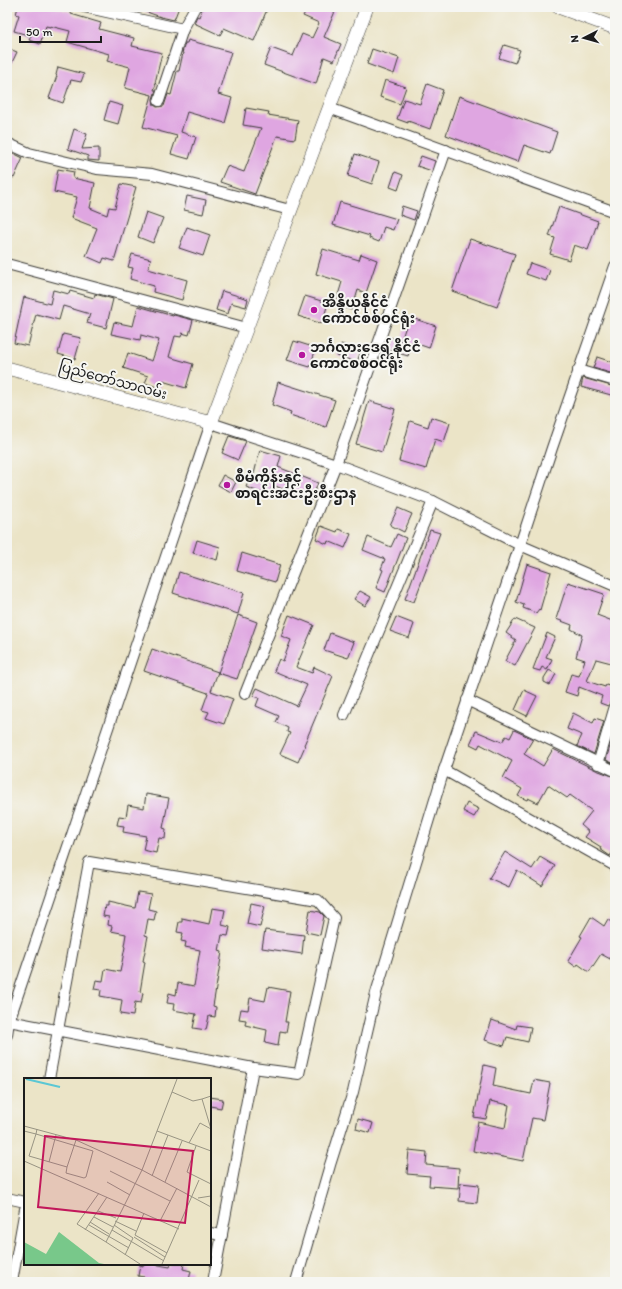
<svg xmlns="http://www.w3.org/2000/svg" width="622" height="1289" viewBox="0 0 622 1289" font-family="Itim,'Noto Sans Myanmar',sans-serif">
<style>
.building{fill:#dfa6e1}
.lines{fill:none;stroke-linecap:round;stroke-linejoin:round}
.minor-casing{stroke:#3b3a36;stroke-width:12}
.tertiary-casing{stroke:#3b3a36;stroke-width:14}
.minor{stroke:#fff;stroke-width:10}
.tertiary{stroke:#fff;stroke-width:13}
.poi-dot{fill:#b5179e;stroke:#f6f6f2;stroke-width:1.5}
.labels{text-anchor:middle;stroke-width:4;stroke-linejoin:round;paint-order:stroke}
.poi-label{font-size:14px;font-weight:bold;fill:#1c1c1c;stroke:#f6f6f2;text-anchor:start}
.street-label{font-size:14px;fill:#1c1c1c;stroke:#f6f6f2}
.inset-river{fill:none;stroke:#5bc7d4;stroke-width:2}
.inset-road{fill:none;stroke:#989483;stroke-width:1}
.view{fill:#c2185b;fill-opacity:0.15;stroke:#c2185b;stroke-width:2}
.inset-edge{fill:none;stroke:#1c1c1c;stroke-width:2}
</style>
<rect width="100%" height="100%" fill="#f6f6f2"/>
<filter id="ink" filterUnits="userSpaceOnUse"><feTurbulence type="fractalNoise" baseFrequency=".025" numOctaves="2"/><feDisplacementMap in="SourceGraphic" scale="8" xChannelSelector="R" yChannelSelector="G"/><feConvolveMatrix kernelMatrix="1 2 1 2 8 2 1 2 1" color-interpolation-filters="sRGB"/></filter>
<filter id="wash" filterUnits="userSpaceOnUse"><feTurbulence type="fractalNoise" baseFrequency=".012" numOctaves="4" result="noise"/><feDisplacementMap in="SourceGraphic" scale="16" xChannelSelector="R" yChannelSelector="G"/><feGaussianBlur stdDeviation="0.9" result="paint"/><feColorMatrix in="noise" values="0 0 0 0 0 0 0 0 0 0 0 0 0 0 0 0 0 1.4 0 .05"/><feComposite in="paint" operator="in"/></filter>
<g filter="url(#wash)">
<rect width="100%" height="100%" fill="#ebe4c7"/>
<g id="blocks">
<g class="building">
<polygon points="18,7 54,7 71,12 71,14 101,23 99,29 134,38 132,46 162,53 155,83 156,84 154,90 156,90 153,99 154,105 157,107 164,106 168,94 171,95 177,71 179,71 183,53 182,53 185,43 187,43 188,40 231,52 218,94 232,98 225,123 187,112 181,132 196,137 189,159 171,154 177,136 143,127 152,95 125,88 130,67 107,61 109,54 67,42 70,31 50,26 50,27 46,26 40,44 29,40 31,36 14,31 19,15 16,14"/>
<polygon points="135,7 179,7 174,20 161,17 135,8"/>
<polygon points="203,7 268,7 254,41 224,28 220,35 194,23 197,16 199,17"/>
<polygon points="308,7 337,7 324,37 341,44 334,61 324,57 316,84 264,65 271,48 293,56 302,34 312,38 319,23 303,16"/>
<polygon points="504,45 520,50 515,63 499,58"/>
<polygon points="7,48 17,52 7,73"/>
<polygon points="372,49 399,58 394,74 367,64"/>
<polygon points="58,67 84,74 81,82 71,80 63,103 49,98 57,76 56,75"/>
<polygon points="385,80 406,87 400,104 380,97"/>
<polygon points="427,84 443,90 430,129 408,121 408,123 397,119 404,99 420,104"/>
<polygon points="459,96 557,132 550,154 524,145 518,162 446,135"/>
<polygon points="109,102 123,106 118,124 104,120"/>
<polygon points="246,108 269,112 268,115 298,120 295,139 277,136 255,194 220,182 227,166 244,172 261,128 243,125"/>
<polygon points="74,129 87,134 82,149 99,148 99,161 88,160 88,156 68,149"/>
<polygon points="11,152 23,158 14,178 7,175 7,161"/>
<polygon points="355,154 379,162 372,184 348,176"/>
<polygon points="421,156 435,161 432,171 417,166"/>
<polygon points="58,169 74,172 73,178 95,183 90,208 107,215 109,207 115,208 121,184 136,187 114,261 104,258 102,263 86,256 97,228 71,218 77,197 54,192"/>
<polygon points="395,172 403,175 398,190 390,187"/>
<polygon points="187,196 206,200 203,214 184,210"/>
<polygon points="340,202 397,219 393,230 384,227 379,242 369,238 370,236 333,225"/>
<polygon points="402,206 417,211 414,220 400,215"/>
<polygon points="559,207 598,221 588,250 574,245 569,260 550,254 555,238 549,236"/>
<polygon points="146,212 163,218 153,243 138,237"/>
<polygon points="187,227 210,235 203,256 179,248"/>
<polygon points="470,239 515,254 497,307 452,291"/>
<polygon points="323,249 359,260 361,254 377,260 366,293 358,290 352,310 335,305 342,282 316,274"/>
<polygon points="132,254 151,259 148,269 187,280 182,300 153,292 154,286 130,279 133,268 128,267"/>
<polygon points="530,263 550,270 546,281 526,274"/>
<polygon points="53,290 69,294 70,291 94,298 95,294 113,299 106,328 87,323 90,314 63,306 59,320 36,314 28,346 14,343 24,297 50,304"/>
<polygon points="222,291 248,299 246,307 231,303 228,314 216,310"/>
<polygon points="305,296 328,303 322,324 298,316"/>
<polygon points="138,306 173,316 174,315 193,320 189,335 182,333 181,337 175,336 169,357 193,364 186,388 162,381 160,388 145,383 148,376 123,368 128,353 152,361 159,340 141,335 140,340 111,334 114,322 133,326"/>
<polygon points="409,317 436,326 429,348 412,342 408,356 385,349 389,337 401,341"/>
<polygon points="63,334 81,338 75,359 58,354"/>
<polygon points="294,341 316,348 310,367 287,360"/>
<polygon points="341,344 361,351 357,362 337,356"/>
<polygon points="597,357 615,363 614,374 593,368"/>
<polygon points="583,378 615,387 615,396 581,387"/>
<polygon points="278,382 335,400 326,427 290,415 291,412 272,405"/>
<polygon points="369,401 395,409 382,452 356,444"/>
<polygon points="431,417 450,423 444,442 435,439 426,469 399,461 410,421 428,427"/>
<polygon points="229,436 246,441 238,460 222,453"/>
<polygon points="260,450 281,456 278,467 318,483 311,501 273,485 269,496 246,487 252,473 254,474"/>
<polygon points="223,475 236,482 231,492 218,485"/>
<polygon points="398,508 412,514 404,532 390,525"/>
<polygon points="321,526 337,532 338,529 351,534 345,548 328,541 327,544 316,539"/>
<polygon points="430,530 440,533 414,602 405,599"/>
<polygon points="397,534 406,538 385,592 376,588 383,570 381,569 385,559 363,550 368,537 391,547"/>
<polygon points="197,540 220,547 217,560 193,553"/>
<polygon points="242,553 280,565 275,582 237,571"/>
<polygon points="527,564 551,572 540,610 539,609 536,613 523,608 524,605 516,602"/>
<polygon points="179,572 244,593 238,614 173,593"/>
<polygon points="568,582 604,594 597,615 615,622 615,664 596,659 587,681 605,687 606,685 615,688 615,700 611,701 608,706 600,703 602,696 579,687 577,696 565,692 571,674 579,676 585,660 576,657 582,635 571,629 572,625 556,619"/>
<polygon points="360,591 371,597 365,606 354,599"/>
<polygon points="238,615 257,622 237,679 218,673"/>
<polygon points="289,615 314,625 296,667 312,673 314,667 333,676 304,745 305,746 298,762 280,754 290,733 287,732 288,728 276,722 279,716 256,706 259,698 253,696 257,688 297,706 307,685 274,671 279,659 283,661 291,640 281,636"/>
<polygon points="396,617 414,624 409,638 390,631"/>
<polygon points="515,619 535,628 515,666 505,661 516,640 506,633"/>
<polygon points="330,633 354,642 348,658 324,650"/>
<polygon points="547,633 555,637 546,657 552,659 547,670 542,667 540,671 533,669"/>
<polygon points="152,649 218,672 211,691 233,699 224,724 206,718 209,712 202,710 208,693 144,671"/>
<polygon points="549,670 556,674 550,685 544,682 544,678"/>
<polygon points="524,690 537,696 527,716 515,710"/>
<polygon points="573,713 593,723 595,718 604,721 594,754 577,746 582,735 567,729"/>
<polygon points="615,729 615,764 606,760"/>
<polygon points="514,730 533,739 524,754 543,766 553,749 596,770 615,777 615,849 610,856 600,849 601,847 585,837 589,832 581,825 592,811 570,795 567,798 548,785 538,803 528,798 527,800 518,796 522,789 503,778 512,761 480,744 478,748 470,744 476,731 502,742 506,736 510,738"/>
<polygon points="146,794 169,798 163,828 166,829 165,839 159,838 156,853 143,850 146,836 123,832 124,826 117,825 119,816 126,817 128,805 144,808"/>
<polygon points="467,803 479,809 474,817 463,811"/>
<polygon points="505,852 532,869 540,857 555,866 542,886 517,870 509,887 489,878"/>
<polygon points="138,892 151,894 148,909 156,911 154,920 148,919 145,935 148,936 143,961 145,962 140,992 143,993 141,1003 135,1002 133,1016 120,1014 122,1000 100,996 101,990 94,989 96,980 103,981 105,969 120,972 125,947 124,946 126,934 111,931 112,926 108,925 109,917 103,916 105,906 108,906 108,902 135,908"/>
<polygon points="251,903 265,906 260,927 247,924"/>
<polygon points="212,908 225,910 222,925 230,927 228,936 222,935 219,951 222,952 213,1006 216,1007 215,1017 209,1016 206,1030 193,1028 196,1014 173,1010 174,1004 167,1003 169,993 176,995 178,983 194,986 200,950 185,947 186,942 181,941 183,933 177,932 179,922 182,922 182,918 209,924"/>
<polygon points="310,910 320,912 324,916 320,935 306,932"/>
<polygon points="591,917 604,926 608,919 615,924 615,954 612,960 601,954 589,972 578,964 576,967 568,961 582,937 580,936"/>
<polygon points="265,930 304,935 302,954 262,948"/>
<polygon points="268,987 290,991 285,1022 288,1022 286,1032 280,1031 278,1046 265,1043 267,1030 245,1025 246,1020 239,1019 241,1009 248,1010 250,998 265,1001"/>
<polygon points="492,1020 516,1029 517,1025 531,1027 528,1042 507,1037 504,1046 485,1040"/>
<polygon points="484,1065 496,1068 493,1086 531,1094 534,1080 550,1083 543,1120 532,1118 523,1161 473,1151 478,1122 505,1128 509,1105 490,1101 486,1119 474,1117"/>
<polygon points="210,1097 223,1099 221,1108 210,1106"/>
<polygon points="358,1119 373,1123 370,1133 356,1129"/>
<polygon points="409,1150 427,1152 426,1165 459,1168 458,1188 429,1186 430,1176 407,1174"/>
<polygon points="461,1183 479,1185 477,1203 459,1201"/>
<polygon points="143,1264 153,1264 170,1267 171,1264 184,1264 183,1269 191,1271 189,1280 183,1279 182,1282 143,1282 144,1277 138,1276 140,1265 143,1266"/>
</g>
</g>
</g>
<g filter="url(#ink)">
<use href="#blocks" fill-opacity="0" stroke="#3b3a36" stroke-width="1"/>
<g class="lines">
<g class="minor-casing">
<g id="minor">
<polyline points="84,7 183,29 195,7"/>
<polyline points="159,101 183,29"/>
<polyline points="329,108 615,212"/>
<polyline points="7,143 29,153 97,169 152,174 290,210"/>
<polyline points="7,264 247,328"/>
<polyline points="578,370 615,381"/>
<polyline points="245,694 336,464 446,150"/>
<polyline points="467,700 615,771"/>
<polyline points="344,715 433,501"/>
<polyline points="598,764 615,706"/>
<polyline points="444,770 615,866"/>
<polyline points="9,1021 253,1068"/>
<polyline points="7,1035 9,1021 211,423 336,464 433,501 520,545 615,586"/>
<polyline points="49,1079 89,862 318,900 334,918 299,1074 253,1068 213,1282"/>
<polyline points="7,1198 25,1202"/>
<polyline points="210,1233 222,1235"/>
<polyline points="12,1282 25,1209"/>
<polyline points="296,1282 330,1165 353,1092 376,993 444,770 520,545 552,448 615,266"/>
</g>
</g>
<g class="tertiary-casing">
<g id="tertiary">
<polyline points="558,7 615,28"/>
<polyline points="7,368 211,423 367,7"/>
</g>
</g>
<use href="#minor" class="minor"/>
<use href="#tertiary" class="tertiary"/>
</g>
</g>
<g class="poi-dot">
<circle cx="314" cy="310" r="4"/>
<circle cx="302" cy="355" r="4"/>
<circle cx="227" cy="485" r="4"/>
</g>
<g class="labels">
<g class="poi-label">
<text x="322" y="307">အိန္ဒိယနိုင်ငံ<tspan x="322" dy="16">ကောင်စစ်ဝင်ရုံး</tspan></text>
<text x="310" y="352">ဘင်္ဂလားဒေရှ့်နိုင်ငံ<tspan x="310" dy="16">ကောင်စစ်ဝင်ရုံး</tspan></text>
<text x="235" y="482">စီမံကိန်းနှင့်<tspan x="235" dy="16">စာရင်းအင်းဦးစီးဌာန</tspan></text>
</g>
<g class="street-label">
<text transform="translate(113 380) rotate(15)" y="5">ပြည်တော်သာလမ်း</text>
</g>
</g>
<g transform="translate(24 1078)">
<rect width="187" height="187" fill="#ebe4c7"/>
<path d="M35,154L75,185L80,186H0V164L22,176Z" fill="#78c88a"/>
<path class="inset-river" d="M2,1L36,9"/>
<path class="inset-road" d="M148,14L169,23L178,21M187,18L178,21L187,51M0,48L52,62L118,92L187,129M0,53L12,56L69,73L62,99L60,100L42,95L43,89L5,78L12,56L13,51M133,53L187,73M165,65L176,45L187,51M172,68L163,94L187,106M0,83L155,151M25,84L32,57M43,89L52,62M86,93L146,123M128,98L144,57M83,104L106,117M141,104L158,63M75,115L53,146L82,164M174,120L187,118M74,133L92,140M120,135L111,157L143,175M70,139L89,149M91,143L112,153M136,143L153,110M66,144L85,156M65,147L105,170M90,147L109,160L101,177M61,152L83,119M88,152L140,183M110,159L141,179M116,186L82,164L118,92L153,1M138,186L175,102"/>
<path class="view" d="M21,58L169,73L161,145L14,129Z"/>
<rect width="187" height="187" class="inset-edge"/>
</g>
<rect width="622" height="1289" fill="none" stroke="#f6f6f2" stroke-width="24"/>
<g transform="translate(584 38) rotate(264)" stroke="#f6f6f2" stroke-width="3" paint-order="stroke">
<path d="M0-3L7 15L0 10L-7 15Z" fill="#1c1c1c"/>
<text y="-6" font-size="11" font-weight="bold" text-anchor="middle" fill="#1c1c1c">N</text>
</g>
<path d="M20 36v6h81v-6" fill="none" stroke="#1c1c1c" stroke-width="2"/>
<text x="26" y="36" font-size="12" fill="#1c1c1c" stroke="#f6f6f2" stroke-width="3" paint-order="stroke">50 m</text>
</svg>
